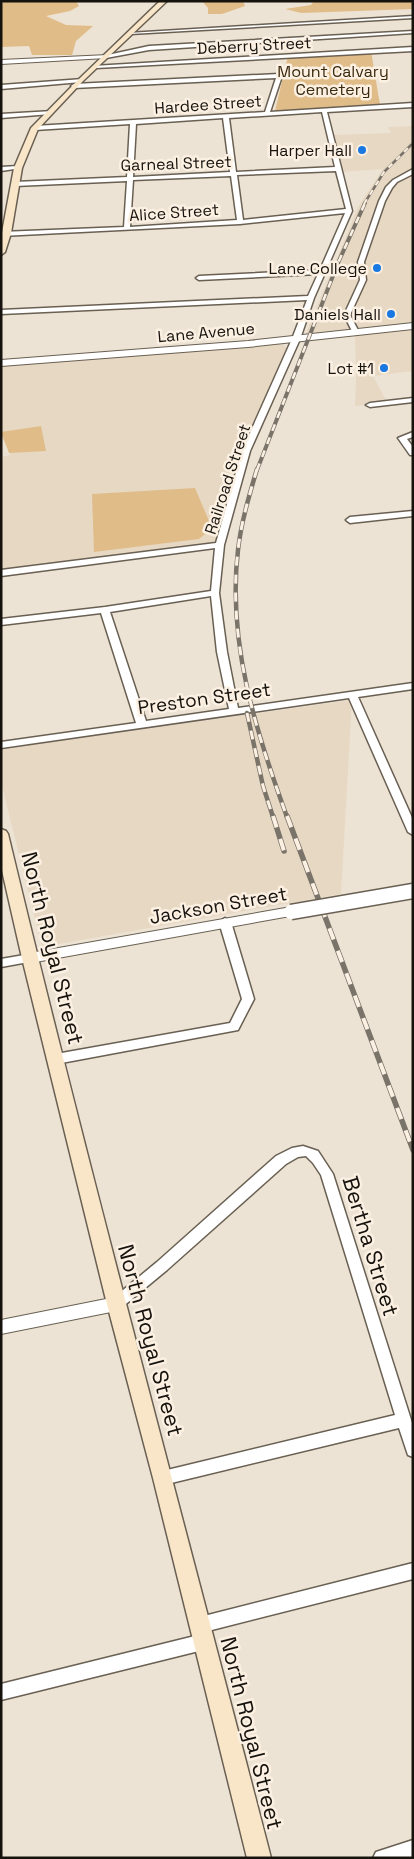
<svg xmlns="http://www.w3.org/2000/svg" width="414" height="1859" viewBox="0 0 414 1859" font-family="'Space Grotesk',sans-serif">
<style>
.built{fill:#e7d8c3}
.green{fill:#e0bc89}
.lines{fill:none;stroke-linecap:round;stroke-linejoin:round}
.minor-casing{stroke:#696053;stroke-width:3}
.tertiary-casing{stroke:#696053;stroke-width:2}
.secondary-casing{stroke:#696053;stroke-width:3}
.minor{fill:#fff;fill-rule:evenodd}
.tertiary{fill:#fff;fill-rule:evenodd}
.secondary{fill:#f9e6c8;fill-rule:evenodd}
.rail-far3-casing{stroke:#797369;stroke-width:2.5}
.rail-far2-casing{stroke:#797369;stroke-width:4}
.rail-far1-casing{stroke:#797369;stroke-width:4.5}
.rail-casing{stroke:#797369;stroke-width:5.5}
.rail-far3{stroke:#fbf0e2;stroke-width:2;stroke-dasharray:5.5;stroke-linecap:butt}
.rail-far2{stroke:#fbf0e2;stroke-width:2.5;stroke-dasharray:7;stroke-linecap:butt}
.rail-far1{stroke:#fbf0e2;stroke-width:3;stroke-dasharray:9;stroke-linecap:butt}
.rail{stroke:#fbf0e2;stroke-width:4;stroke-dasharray:12;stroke-linecap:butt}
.tertiary-bridge-casing{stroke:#696053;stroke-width:17;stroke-linecap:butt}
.tertiary-bridge{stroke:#fff;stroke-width:14}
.poi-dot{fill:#1978e1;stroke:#fbf0e2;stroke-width:2}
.labels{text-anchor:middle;stroke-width:5;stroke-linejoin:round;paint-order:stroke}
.far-street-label{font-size:16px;fill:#16120d;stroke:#fbf0e2}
.far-park-label{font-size:16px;fill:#3a290e;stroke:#fbf0e2}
.far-poi-label{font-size:16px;fill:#16120d;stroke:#fbf0e2;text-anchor:end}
.street-label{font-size:19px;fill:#16120d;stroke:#fbf0e2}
.near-street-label{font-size:22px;fill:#16120d;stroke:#fbf0e2}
</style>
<rect width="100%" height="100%" fill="#ede3d4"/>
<g class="built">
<polygon points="413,126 413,371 373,376 387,402 355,406 356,378 355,336 352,331 317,335 306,333 358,207 383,169 341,172 333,135 391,133 388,127"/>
<polygon points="280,343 283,344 287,349 241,451 217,541 198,546 1,570 1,457 11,455 1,435 1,366"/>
<polygon points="352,700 341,894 42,947 1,782 1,749"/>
</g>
<g class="green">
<polygon points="1,1 76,1 79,6 70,11 46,16 66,25 93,26 76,41 72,55 32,55 29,46 1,47"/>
<polygon points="202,1 243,1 245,6 222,14 208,14 208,8"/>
<polygon points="314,1 413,1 413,9 301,13 285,9 311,5"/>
<polygon points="371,51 380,105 275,111 288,56"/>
<polygon points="41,426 46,451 9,453 1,432"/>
<polygon points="195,488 212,528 199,539 94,552 92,494"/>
</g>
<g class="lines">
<g class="minor-casing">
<g id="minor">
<polygon points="413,16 413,18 130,34 128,33"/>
<polygon points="413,31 413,33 149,50 106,58 103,56 149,46"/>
<polygon points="413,47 413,51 96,68 93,66"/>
<path d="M279,74L282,76L270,112L413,103V107L327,112L352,211L314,298L300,339L250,451L224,545L219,593L227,652L238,708L413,683V689L358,697L413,820V835L408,832L349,698L1,748V742L136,723L101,613L1,625V619L105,607L211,591L215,548L1,576V570L216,543L242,451L292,339L307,300L1,314V310L308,296L318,274L199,280L196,278L199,276L320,270L345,213L240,224L1,236V232L124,227L127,181L15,186L12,184L15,182L127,177L130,124L35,130L32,128L35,126L265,112L276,78L74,88L71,86L74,84ZM322,112L335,167L236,172L229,118ZM223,118L230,172L133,177L136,124ZM336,171L346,209L243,220L237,175ZM231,176L237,220L130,227L133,180ZM211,596L217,652L229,709L146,721L110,612Z"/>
<polygon points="83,79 81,82 1,89 1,85"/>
<polygon points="53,111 51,114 1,118 1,114"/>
<polygon points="1,167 18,166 21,168 1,171"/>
<polygon points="413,169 413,174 397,182 392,188 385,201 364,262 366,280 350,315 359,332 353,333 344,315 360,280 358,262 379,201 386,187 393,180"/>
<polygon points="413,398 413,402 370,407 366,405 370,403"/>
<polygon points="413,432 413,437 407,439 413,447 413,455 410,455 398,438"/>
<polygon points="413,511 413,516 350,523 346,520 350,517"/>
<polygon points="225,918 231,922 254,999 238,1030 56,1064 52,1062 50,1059 52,1056 56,1054 230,1023 242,999 219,922"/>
<polygon points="30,954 36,958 34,961 1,967 1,959"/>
<polygon points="303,1146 318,1151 333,1174 413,1426 413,1457 408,1455 399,1428 163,1485 158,1483 155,1478 158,1473 163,1471 395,1415 321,1175 313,1163 306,1156 298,1157 286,1164 167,1270 121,1308 116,1310 111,1308 109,1304 111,1300 157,1262 276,1156 292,1148"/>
<polygon points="413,1563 413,1579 200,1633 194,1631 192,1625 194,1619 200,1617"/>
<polygon points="203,1634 209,1636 211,1642 209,1648 203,1650 1,1700 1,1684"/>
<polygon points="413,1840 413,1858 373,1858 376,1852"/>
</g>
</g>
<g class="tertiary-casing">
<g id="tertiary">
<polygon points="108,55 109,56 106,58 1,64 1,60"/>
<polygon points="413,323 413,329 248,347 1,366 1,360 248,341"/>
<polygon points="291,907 296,909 298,912 296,915 30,963 25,961 23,958 25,955 30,953"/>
<polygon points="116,1297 122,1299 124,1304 122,1309 116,1311 1,1334 1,1320"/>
</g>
</g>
<g class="secondary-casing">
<g id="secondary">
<polygon points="160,1 167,1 83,81 38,129 22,168 11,233 5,252 1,255 1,238 14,168 31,128 79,79"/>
<path d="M1,829L6,831L8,834C90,1177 183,1517 271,1858H247L153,1478L107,1304L22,958L1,866Z"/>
</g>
</g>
<use href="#minor" class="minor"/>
<use href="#tertiary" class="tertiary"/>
<use href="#secondary" class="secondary"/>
<g class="rail-far3-casing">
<polyline id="rail-far3" points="364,204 384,172 413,143"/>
</g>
<g class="rail-far2-casing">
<polyline id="rail-far2" points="257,470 338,263 365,203"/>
</g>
<g class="rail-far1-casing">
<g id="rail-far1">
<path d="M257,469C249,496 241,523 238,550C227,642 256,732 287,817"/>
<polyline points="247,713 263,786 273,817"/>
</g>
</g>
<g class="rail-casing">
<g id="rail">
<polyline points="273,816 284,851"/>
<polyline points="287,816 413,1150"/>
</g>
</g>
<use href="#rail-far3" class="rail-far3"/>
<use href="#rail-far2" class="rail-far2"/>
<use href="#rail-far1" class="rail-far1"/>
<use href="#rail" class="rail"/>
<g class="tertiary-bridge-casing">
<polyline id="tertiary-bridge" points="291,912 413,891"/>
</g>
<use href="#tertiary-bridge" class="tertiary-bridge"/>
</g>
<g class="poi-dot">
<circle cx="362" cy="150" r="5"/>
<circle cx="377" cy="268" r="5"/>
<circle cx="391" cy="314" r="5"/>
<circle cx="384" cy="368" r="5"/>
</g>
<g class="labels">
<g class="far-street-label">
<text transform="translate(254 45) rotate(-3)" y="6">Deberry Street</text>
<text transform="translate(208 104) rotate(-4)" y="6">Hardee Street</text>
<text transform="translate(176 163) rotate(-2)" y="6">Garneal Street</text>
<text transform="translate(174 212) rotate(-4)" y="6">Alice Street</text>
<text transform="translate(206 332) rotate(-5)" y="6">Lane Avenue</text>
<text transform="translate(227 479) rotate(-72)" y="6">Railroad Street</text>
</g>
<g class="far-park-label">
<text x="333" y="77">Mount Calvary<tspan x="333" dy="18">Cemetery</tspan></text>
</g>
<g class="far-poi-label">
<text x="352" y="156">Harper Hall</text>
<text x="367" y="274">Lane College</text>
<text x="381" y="320">Daniels Hall</text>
<text x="374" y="374">Lot #1</text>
</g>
<g class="street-label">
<text transform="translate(204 698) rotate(-8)" y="7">Preston Street</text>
<text transform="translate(218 905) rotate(-10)" y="7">Jackson Street</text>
</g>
<g class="near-street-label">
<text transform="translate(53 948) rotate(76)" y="8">North Royal Street</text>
<text transform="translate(371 1246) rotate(73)" y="8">Bertha Street</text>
<text transform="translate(151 1340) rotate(75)" y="8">North Royal Street</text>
<text transform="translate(252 1733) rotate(76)" y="8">North Royal Street</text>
</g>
</g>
<rect width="414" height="1859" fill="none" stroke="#16120d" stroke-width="5"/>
</svg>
